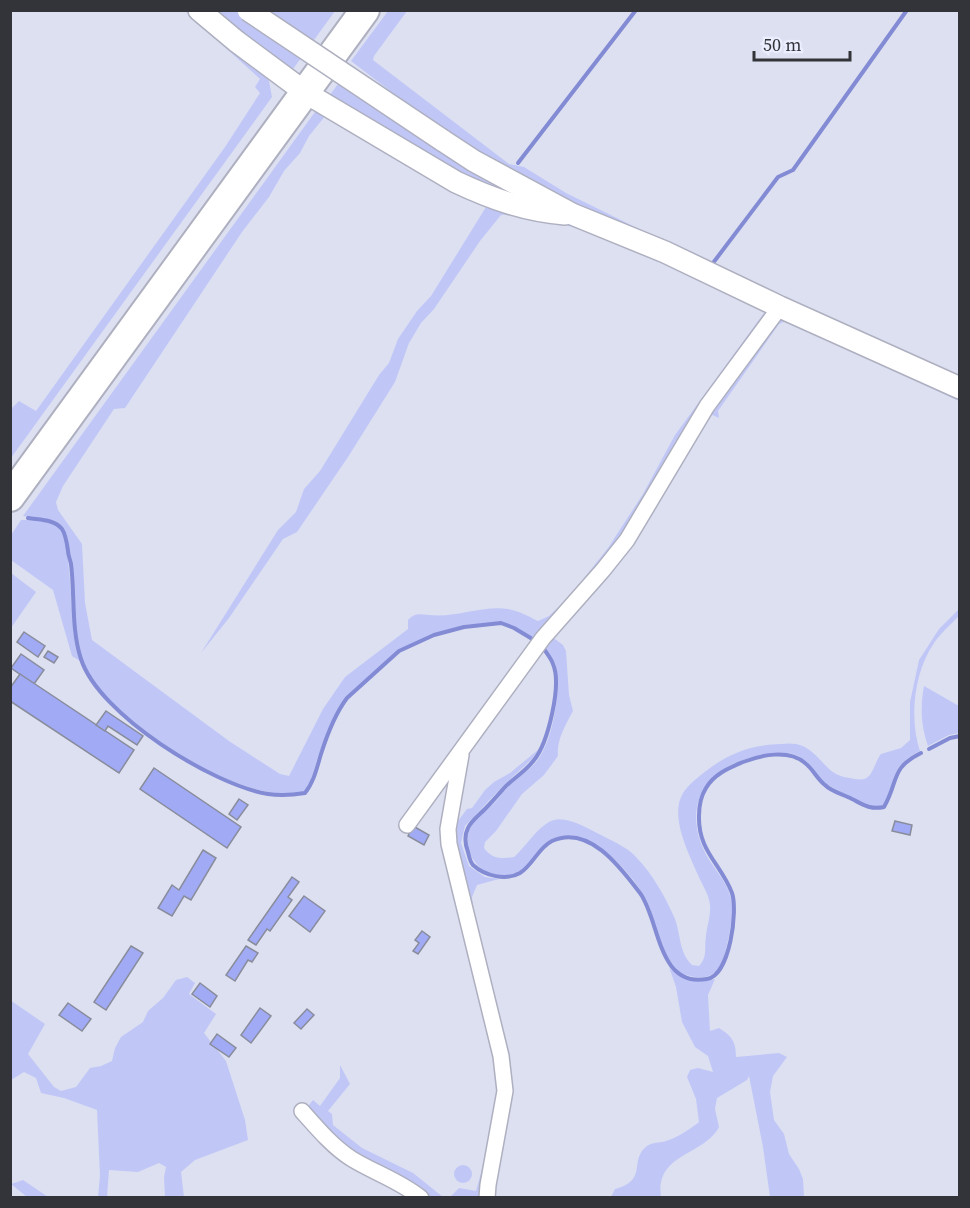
<svg xmlns="http://www.w3.org/2000/svg" width="970" height="1208" viewBox="0 0 970 1208" font-family="'Source Serif 4',serif">
<style>
.green{fill:#c0c7f7}
.lines{fill:none;stroke-linecap:round;stroke-linejoin:round}
.stream{stroke:#828bd4;stroke-width:4}
.building{fill:#a0aaf5;stroke:#898c9b;stroke-width:1.5}
.street-casing{stroke:#aeb0c0;stroke-width:18}
.secondary-casing{stroke:#aeb0c0;stroke-width:24}
.highway-casing{stroke:#aeb0c0;stroke-width:32}
.street{stroke:#fff;stroke-width:15}
.secondary{stroke:#fff;stroke-width:21}
.highway{stroke:#fff;stroke-width:28}
.secondary-bridge-casing{stroke:#aeb0c0;stroke-width:24;stroke-linecap:butt}
.secondary-bridge{stroke:#fff;stroke-width:21}
</style>
<rect width="100%" height="100%" fill="#dde0f1"/>
<g class="green">
<polygon points="185,11 191,11 266,76 269,81 272,97 11,458 11,409 19,401 36,411 225,147 260,93 255,87 260,79"/>
<polygon points="206,11 335,11 288,76"/>
<polygon points="388,11 407,11 374,56 373,60 509,164 524,167 566,193 714,266 577,211 465,148 351,61"/>
<polygon points="343,77 530,196 511,202 327,99"/>
<path d="M320,105L418,163L616,240C583,231 534,213 501,215L480,241L434,309L421,323L409,343L395,382L348,457L297,532L283,539L229,618L201,653L278,530L296,512L304,489L320,471L379,375L389,363L398,339L417,311L431,296L486,207L326,115L309,136L300,153L284,171L269,197L242,232L125,408L114,409L63,486L56,502L58,510L82,544L85,603L92,640L229,741L280,774L289,776L323,709L345,677L408,629V620C414,613 420,614 429,615C457,618 482,605 508,609C519,611 528,616 538,621L549,616L570,596L608,548L643,494L675,435L764,313V318L626,534L535,639L515,627L501,622L464,625L433,634L398,650L346,697C333,714 325,737 318,757C314,769 312,782 304,792C292,794 280,795 268,792C211,782 104,716 83,661C70,627 75,587 69,552C68,544 68,537 64,530C57,516 36,519 23,516Z"/>
<polygon points="781,317 959,392 959,401 786,321 779,324 718,411 719,418 708,413"/>
<path d="M21,520C32,520 52,520 60,529C70,541 72,615 74,634C75,643 78,652 80,661L72,656L53,590L11,560V535Z"/>
<polygon points="11,573 36,592 11,628"/>
<path d="M959,609V616C951,624 941,633 934,643C914,672 909,718 920,751C888,767 898,779 883,805C879,806 874,807 869,806C865,805 829,786 825,783C815,774 809,760 796,755C785,751 775,754 764,755C715,762 681,797 703,848C710,865 725,878 730,895C735,910 731,926 728,940C722,972 713,985 680,973C673,965 666,956 661,947C654,932 654,914 646,899C634,877 602,841 577,837C540,830 541,859 518,872C491,886 460,859 469,831C473,819 487,810 496,801C500,797 503,791 508,787C516,778 527,772 535,763C553,742 560,695 556,667C555,660 547,651 543,644L551,636L563,645L566,651L569,695L573,711C566,724 556,741 558,756L544,775L522,794L496,831L485,842L484,848C492,859 501,859 514,857C525,848 539,824 554,820C566,816 586,827 597,833C610,840 626,846 636,857C652,873 666,898 675,919C681,936 679,952 692,965L699,966C708,957 704,947 706,936C707,926 711,915 710,905C709,894 702,885 698,875C689,854 669,816 683,793C689,784 697,778 706,771C729,753 751,745 781,744C788,743 796,743 803,746C823,756 826,776 850,778C854,779 860,780 864,779C873,777 875,761 881,754L901,748L910,740V702L919,660L939,629Z"/>
<path d="M924,686L959,706V733L949,735L928,746C921,726 920,707 924,686Z"/>
<polygon points="539,749 531,760 504,785 465,826 461,843 469,866 485,877 499,879 477,885 472,897 473,909 512,1079 513,1096 502,1137 508,1095 453,845 464,752 469,752 461,789 458,821 467,809 472,808 485,790 494,782 510,773"/>
<path d="M669,967C681,981 698,984 715,979L708,995L710,1031L719,1028C732,1036 736,1042 736,1057L779,1053L787,1057L773,1076L770,1092L774,1120L784,1134L789,1154L799,1169L803,1179L804,1197H770L763,1147L749,1076L747,1080L717,1098L715,1109L719,1127C704,1156 655,1153 661,1197H611L615,1189C649,1180 628,1161 647,1146C653,1142 659,1143 666,1141C677,1138 690,1129 699,1122L696,1099L687,1077L690,1070L698,1068L713,1072L708,1056L695,1047L682,1022L676,987Z"/>
<polygon points="187,977 195,983 189,994 216,1014 204,1033 226,1061 245,1120 248,1140 195,1160 181,1172 184,1197 165,1197 164,1177 166,1167 159,1163 138,1172 109,1170 107,1197 98,1197 100,1176 97,1110 64,1098 41,1093 36,1078 24,1072 11,1080 10,1000 45,1024 28,1054 54,1087 61,1091 76,1087 90,1068 101,1066 112,1061 115,1048 121,1037 143,1022 148,1011 163,998 176,980"/>
<polygon points="340,1065 350,1084 328,1111 332,1114 333,1125 362,1148 413,1173 443,1197 428,1197 347,1149 306,1109 313,1100 320,1106 340,1078"/>
<polygon points="496,1119 483,1197 449,1198 459,1188 476,1191"/>
<circle cx="463" cy="1174" r="9"/>
<polygon points="23,1180 48,1197 27,1197 11,1184"/>
</g>
<g class="lines">
<g class="stream">
<polyline points="518,163 636,10"/>
<polyline points="713,263 778,177 793,170 907,10"/>
<path d="M28,518C39,520 54,519 62,529C66,535 67,544 68,551C68,555 70,559 71,564C75,595 71,629 81,659C99,715 213,785 268,794C281,796 293,795 305,793C314,782 317,767 321,754C327,735 335,714 347,698L399,651L434,635L464,627L501,623L514,628L534,640"/>
<path d="M543,647C546,653 551,658 553,664C562,685 548,743 534,760C526,771 514,778 505,787C498,795 492,802 485,809C479,815 471,821 468,828C464,836 465,844 468,852C469,856 470,862 473,865C485,876 506,881 520,873C533,865 538,848 552,841C589,824 621,868 640,893C660,920 657,988 707,979C730,975 738,911 732,893C721,864 698,851 699,816C699,806 701,796 706,788C714,774 729,768 743,762C761,755 789,749 805,763C813,769 817,779 825,785C832,792 843,794 852,799C864,805 870,810 884,807C899,781 890,768 921,753"/>
<polyline points="929,749 950,738 960,736"/>
</g>
</g>
<g class="building">
<polygon points="24,632 45,646 38,657 17,642"/>
<polygon points="48,651 58,657 54,663 44,657"/>
<polygon points="21,654 44,670 34,684 11,668"/>
<polygon points="20,674 134,750 119,773 10,701 10,688"/>
<polygon points="106,711 143,736 137,745 108,726 105,731 96,725"/>
<polygon points="154,768 241,827 227,848 140,789"/>
<polygon points="239,799 248,805 237,820 229,814"/>
<polygon points="895,821 912,825 910,835 892,831"/>
<polygon points="413,826 429,835 424,845 408,836"/>
<polygon points="203,850 216,858 191,900 184,896 172,916 158,908 172,885 179,890"/>
<polygon points="292,877 299,882 288,897 292,900 270,931 267,929 256,945 248,940"/>
<polygon points="304,896 325,911 310,932 289,916"/>
<polygon points="422,931 430,937 418,954 413,951 419,943 415,940"/>
<polygon points="131,946 143,953 106,1010 94,1002"/>
<polygon points="246,946 258,953 252,962 248,960 235,981 226,975"/>
<polygon points="200,983 217,996 210,1007 192,994"/>
<polygon points="68,1003 91,1019 82,1031 59,1015"/>
<polygon points="260,1008 271,1016 251,1043 241,1035"/>
<polygon points="307,1009 314,1015 301,1029 294,1023"/>
<polygon points="217,1034 236,1048 229,1057 210,1044"/>
</g>
<g class="lines">
<g class="street-casing">
<g id="street">
<polyline points="461,755 448,829 449,844 501,1056 505,1091 488,1185 487,1198"/>
<polyline points="407,825 543,638 603,570 627,540 707,406 780,307"/>
<path d="M302,1111C317,1128 333,1147 352,1159C375,1173 400,1181 421,1198"/>
</g>
</g>
<g class="secondary-casing">
<g id="secondary">
<path d="M199,10L236,41L306,93L456,182C492,199 526,211 565,214"/>
<polyline points="442,140 474,161 572,214 665,252 780,307 960,388"/>
</g>
</g>
<g class="highway-casing">
<polyline id="highway" points="10,497 365,10"/>
</g>
<use href="#street" class="street"/>
<use href="#secondary" class="secondary"/>
<use href="#highway" class="highway"/>
<g class="secondary-bridge-casing">
<polyline id="secondary-bridge" points="248,10 442,140"/>
</g>
<use href="#secondary-bridge" class="secondary-bridge"/>
</g>
<rect width="970" height="1208" fill="none" stroke="#33343a" stroke-width="24"/>
<path d="M754 51v9h96v-9" fill="none" stroke="#33343a" stroke-width="3"/>
<text x="763" y="51" font-size="18" fill="#33343a" stroke="#eaeefe" stroke-width="4.5" paint-order="stroke">50 m</text>
</svg>
